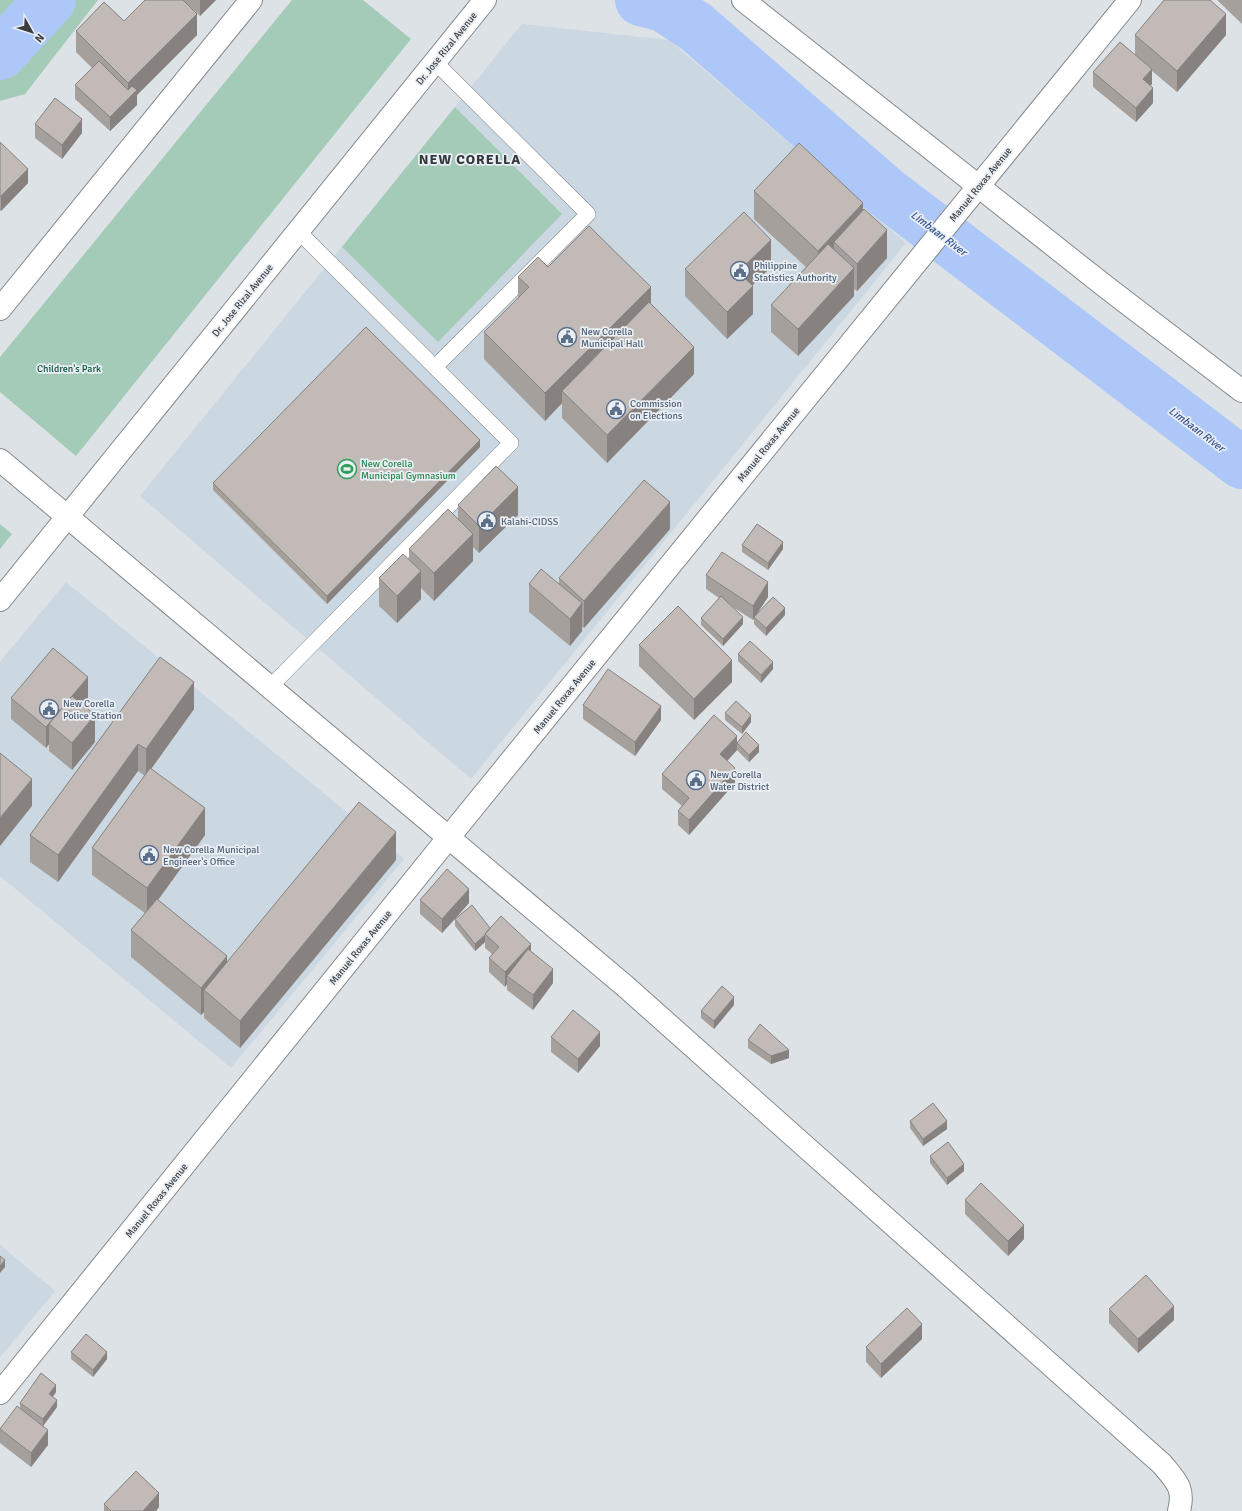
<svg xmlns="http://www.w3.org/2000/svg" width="1242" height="1511" viewBox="0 0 1242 1511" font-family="Signika,sans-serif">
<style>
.built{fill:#cbd7e1}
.green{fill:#a4cbb7}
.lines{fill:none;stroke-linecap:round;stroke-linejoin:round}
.river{stroke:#adc7f9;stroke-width:52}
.lane-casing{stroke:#84898d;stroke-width:16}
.street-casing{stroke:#84898d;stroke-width:24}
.secondary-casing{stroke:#84898d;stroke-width:24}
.lane{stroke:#fff;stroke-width:15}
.street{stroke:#fff;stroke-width:22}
.secondary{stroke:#fff;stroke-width:22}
.wall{fill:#a6a09d}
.shaded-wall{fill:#878280}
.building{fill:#c1bab7;stroke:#878280}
.labels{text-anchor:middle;stroke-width:3.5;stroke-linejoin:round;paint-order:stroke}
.street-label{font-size:10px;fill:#3a3c3e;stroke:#eaeff4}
.service-label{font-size:10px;fill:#4e5e75;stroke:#eaeff4;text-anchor:start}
.park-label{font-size:10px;fill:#005136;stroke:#eaeff4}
.leisure-label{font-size:10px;fill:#27864d;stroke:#eaeff4;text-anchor:start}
.water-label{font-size:11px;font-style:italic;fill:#365491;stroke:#eaeff4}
.district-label{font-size:14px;font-weight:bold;letter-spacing:1px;fill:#34383c;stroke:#eaeff4}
</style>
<rect width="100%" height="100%" fill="#dde2e7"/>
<g class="built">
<polygon points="522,24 669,40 906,243 471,779 140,496"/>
<polygon points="66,582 404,859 231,1068 0,876 0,662"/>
<polygon points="0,1245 55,1291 0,1357"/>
</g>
<g class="green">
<polygon points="0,0 98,0 25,94 0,101"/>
<polygon points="292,0 363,0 411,39 76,456 0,392 0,357"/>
<polygon points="455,107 562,214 438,342 342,247"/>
<polygon points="0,524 12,534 0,549"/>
</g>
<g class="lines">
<g class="river">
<polyline points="641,0 664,6 696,27 887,193 1242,463"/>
<polyline points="0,54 50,0"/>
</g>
<g class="lane-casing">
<g id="lane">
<polyline points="435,62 588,214 435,367"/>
<polyline points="270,687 511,443 298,231"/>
</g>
</g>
<g class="street-casing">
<g id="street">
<polyline points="743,0 1106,287 1242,391"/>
<polyline points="0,1393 449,837 1130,0"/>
</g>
</g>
<g class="secondary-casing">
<g id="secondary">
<polyline points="0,309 251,0"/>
<path d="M0,460L625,986L1162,1464C1176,1481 1185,1488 1179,1511"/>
<polyline points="0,600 485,0"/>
</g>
</g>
<use href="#lane" class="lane"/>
<use href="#street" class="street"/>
<use href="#secondary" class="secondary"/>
</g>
<g class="wall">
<polygon points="183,0 216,0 200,16"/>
<polygon points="1217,0 1242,0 1242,24"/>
<polygon points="124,21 197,35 137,95 137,105 110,131 75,99 75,85 92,68 76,52 76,31"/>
<polygon points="1135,35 1226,35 1177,92 1152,71 1152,84 1150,86 1153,103 1136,122 1093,87 1093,72 1135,54"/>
<polygon points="35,124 82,133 62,159 35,138"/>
<polygon points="0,142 28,183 1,211 0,210"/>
<polygon points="754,191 863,210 887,258 857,291 854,289 854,296 798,356 771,332 771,305 806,267 754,219"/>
<polygon points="548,267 651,304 694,374 607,463 562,418 562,403 545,421 484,359 484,332 518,298 518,277"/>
<polygon points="771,267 752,286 753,314 727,339 685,296 685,269"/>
<polygon points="480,447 327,604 213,490 213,483"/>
<polygon points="458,505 518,515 479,553 473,547 473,561 434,601 421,588 421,599 397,623 379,606 379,578 409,560 409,549 458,519"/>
<polygon points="670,529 584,628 582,627 582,631 570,646 529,612 529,584 559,584 559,578"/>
<polygon points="742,545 783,549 768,570 742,552"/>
<polygon points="706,575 768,597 757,614 785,615 766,636 754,624 754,619 753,620 731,606 743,624 723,646 701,625 701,618 719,598 706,589"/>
<polygon points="639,645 732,682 694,720 639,666"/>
<polygon points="738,654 773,669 761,683 738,661"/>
<polygon points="160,657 194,709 151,769 205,835 158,900 227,963 396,860 240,1048 204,1018 204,1012 201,1015 131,957 131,930 145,913 92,875 92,848 145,776 138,771 58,882 30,862 30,835"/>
<polygon points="11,698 88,698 82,704 95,742 72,770 49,751 49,744 46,748 11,719"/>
<polygon points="583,705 661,720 635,756 583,719"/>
<polygon points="725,713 751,722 742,734 725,720"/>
<polygon points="737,743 759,752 749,762 737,750 727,761 735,783 689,835 678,825 678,811 682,806 662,789 662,774"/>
<polygon points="420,900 469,903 456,918 490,928 531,952 553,983 533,1010 507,990 507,984 505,987 489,972 489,958 492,954 485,948 485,942 475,951 455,926 455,919 442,933 420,914"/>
<polygon points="734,1005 714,1029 701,1018 701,1011"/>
<polygon points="551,1037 600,1046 578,1073 551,1052"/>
<polygon points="748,1040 789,1058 771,1064 748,1048"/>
<polygon points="910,1121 947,1129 923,1146 910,1128"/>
<polygon points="930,1156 964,1171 947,1185 930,1163"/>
<polygon points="965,1200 1024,1239 1008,1256 965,1214"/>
<polygon points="1109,1309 1174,1320 1138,1353 1109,1323"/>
<polygon points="922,1339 881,1378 866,1362 866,1347"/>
<polygon points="71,1352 107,1359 93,1377 71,1359"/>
<polygon points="56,1392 53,1397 57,1407 43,1426 48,1445 31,1467 0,1443 0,1428 20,1408 20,1403"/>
<polygon points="104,1504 159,1507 156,1511 104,1511"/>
</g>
<g class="shaded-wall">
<polygon points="200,0 216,0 200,16"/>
<polygon points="197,14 197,35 137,95 137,105 110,131 110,117 128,99 128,83"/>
<polygon points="1226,14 1226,35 1177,92 1177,71"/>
<polygon points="1152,69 1152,84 1143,94 1143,79"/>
<polygon points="1153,88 1153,103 1136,122 1136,108"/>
<polygon points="82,119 82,133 62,159 62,145"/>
<polygon points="28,169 28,183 1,211 1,196"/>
<polygon points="863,203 863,230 834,242 834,262 818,278 818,251"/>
<polygon points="887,230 887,258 857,291 857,264"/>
<polygon points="771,240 771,267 738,299 738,272"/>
<polygon points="854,268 854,296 798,356 798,329"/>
<polygon points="753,286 753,314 727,339 727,312"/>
<polygon points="651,287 651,314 562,391 562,403 545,421 545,393"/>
<polygon points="694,347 694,374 607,463 607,435"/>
<polygon points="480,440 480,447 327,604 327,596"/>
<polygon points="518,487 518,515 479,553 479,526"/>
<polygon points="670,502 670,529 584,628 584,601"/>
<polygon points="473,534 473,561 434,601 434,573"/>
<polygon points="783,542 783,549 768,570 768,563"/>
<polygon points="421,571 421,599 397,623 397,596"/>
<polygon points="768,582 768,597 754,618 754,617 754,619 753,620 753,606"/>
<polygon points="582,603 582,631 570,646 570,619"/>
<polygon points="785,608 785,615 766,636 766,628"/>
<polygon points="743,617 743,624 723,646 723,639"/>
<polygon points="732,660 732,682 694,720 694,699"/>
<polygon points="773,662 773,669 761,683 761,675"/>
<polygon points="88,677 88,698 59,732 49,724 49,744 46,748 46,727"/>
<polygon points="194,682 194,709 146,776 146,749"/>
<polygon points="661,706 661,720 635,756 635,742"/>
<polygon points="95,715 95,742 72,770 72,743"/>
<polygon points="751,715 751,722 742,734 742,727"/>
<polygon points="737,736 737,750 720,769 720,754"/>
<polygon points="138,744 138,771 58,882 58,855"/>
<polygon points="759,745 759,752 749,762 749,755"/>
<polygon points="735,768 735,783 689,835 689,820"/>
<polygon points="32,779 32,806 0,846 0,818"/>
<polygon points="205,808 205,835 147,915 147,888"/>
<polygon points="396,832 396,860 240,1048 240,1021"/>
<polygon points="469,889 469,903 442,933 442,919"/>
<polygon points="485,935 485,942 475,951 475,944"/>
<polygon points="531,944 531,958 507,976 507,984 505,987 505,972"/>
<polygon points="227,956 227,984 204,990 204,1012 201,1015 201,988"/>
<polygon points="553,969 553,983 533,1010 533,995"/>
<polygon points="734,997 734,1005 714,1029 714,1021"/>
<polygon points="600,1032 600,1046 578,1073 578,1059"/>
<polygon points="789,1050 789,1058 771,1064 771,1056"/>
<polygon points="947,1121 947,1129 923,1146 923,1139"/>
<polygon points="964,1164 964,1171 947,1185 947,1178"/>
<polygon points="1024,1225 1024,1239 1008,1256 1008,1241"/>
<polygon points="5,1260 5,1267 0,1273 0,1266"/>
<polygon points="1174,1306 1174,1320 1138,1353 1138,1339"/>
<polygon points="922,1324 922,1339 881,1378 881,1364"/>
<polygon points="107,1352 107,1359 93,1377 93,1370"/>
<polygon points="56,1385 56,1392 49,1402 49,1394"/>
<polygon points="57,1400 57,1407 43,1426 43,1419"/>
<polygon points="48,1430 48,1445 31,1467 31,1453"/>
<polygon points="159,1493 159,1507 156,1511 143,1511"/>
</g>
<g class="building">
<polygon points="145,0 183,0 197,14 128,83 76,31 104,2 124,21"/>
<polygon points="1164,0 1210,0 1226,14 1177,71 1135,35"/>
<polygon points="1120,42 1152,69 1143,79 1153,88 1136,108 1093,72"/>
<polygon points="99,61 128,90 132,86 137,90 110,117 75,85"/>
<polygon points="55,98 82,119 62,145 35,124"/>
<polygon points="0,142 28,169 1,196 0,196"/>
<polygon points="799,143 863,203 818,251 754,191"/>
<polygon points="864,209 887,230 857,264 834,242"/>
<polygon points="744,212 771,240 738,272 753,286 727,312 685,269"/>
<polygon points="589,226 651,287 545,393 484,332 529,287 518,277 538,257 548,267"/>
<polygon points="828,244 854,268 798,329 771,305"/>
<polygon points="649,302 694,347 607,435 562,391"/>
<polygon points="366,327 480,440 327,596 213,483"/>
<polygon points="496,466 518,487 479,526 458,505"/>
<polygon points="644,480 670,502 584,601 559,578"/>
<polygon points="448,509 473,534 434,573 409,549"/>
<polygon points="757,524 783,542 768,563 742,545"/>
<polygon points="722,552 768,582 753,606 706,575"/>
<polygon points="403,554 421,571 397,596 379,578"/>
<polygon points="541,569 582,603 570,619 529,584"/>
<polygon points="721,596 743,617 723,639 701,618"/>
<polygon points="773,597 785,608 766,628 754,617"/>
<polygon points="678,606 732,660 694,699 639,645"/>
<polygon points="750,641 773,662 761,675 738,654"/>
<polygon points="53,648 88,677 46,727 11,698"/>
<polygon points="160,657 194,682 146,749 138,744 58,855 30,835"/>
<polygon points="608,669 661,706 635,742 583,705"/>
<polygon points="72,696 95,715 72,743 49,724"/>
<polygon points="736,701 751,715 742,727 725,713"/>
<polygon points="714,715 737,736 720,754 735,768 689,820 678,811 689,798 662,774"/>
<polygon points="746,732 759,745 749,755 737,743"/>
<polygon points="0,753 32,779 0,818"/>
<polygon points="150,768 205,808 147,888 92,848"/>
<polygon points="359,802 396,832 240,1021 204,990"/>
<polygon points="447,869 469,889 442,919 420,900"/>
<polygon points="157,899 227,956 201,988 131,930"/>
<polygon points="472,905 490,928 485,934 485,935 475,944 455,919"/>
<polygon points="501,916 531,944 505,972 489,958 499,947 485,934"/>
<polygon points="528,949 553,969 533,995 507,976"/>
<polygon points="722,986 734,997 714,1021 701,1011"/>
<polygon points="573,1010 600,1032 578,1059 551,1037"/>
<polygon points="760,1024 789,1050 771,1056 748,1040"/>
<polygon points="933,1103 947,1121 923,1139 910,1121"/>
<polygon points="948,1142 964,1164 947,1178 930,1156"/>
<polygon points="981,1183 1024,1225 1008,1241 965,1200"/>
<polygon points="0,1256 5,1260 0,1266"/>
<polygon points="1146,1275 1174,1306 1138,1339 1109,1309"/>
<polygon points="907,1308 922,1324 881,1364 866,1347"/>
<polygon points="86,1334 107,1352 93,1370 71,1352"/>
<polygon points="41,1373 56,1385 49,1394 57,1400 43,1419 20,1403"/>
<polygon points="17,1406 48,1430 31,1453 0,1429"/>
<polygon points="136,1471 159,1493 143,1511 111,1511 104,1504"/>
</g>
<defs>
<g id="civic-ring" transform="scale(1)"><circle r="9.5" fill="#eaeff4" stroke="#5c6f8a" stroke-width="1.5"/><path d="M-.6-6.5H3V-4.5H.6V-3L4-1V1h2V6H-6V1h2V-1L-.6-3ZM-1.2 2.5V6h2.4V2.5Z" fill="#5c6f8a"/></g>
<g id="stadium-ring" transform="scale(1)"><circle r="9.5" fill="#eaeff4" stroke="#2e9e5b" stroke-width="1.5"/><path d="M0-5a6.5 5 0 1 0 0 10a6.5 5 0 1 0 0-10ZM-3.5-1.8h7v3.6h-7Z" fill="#2e9e5b"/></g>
</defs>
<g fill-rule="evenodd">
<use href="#civic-ring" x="740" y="271"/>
<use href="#civic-ring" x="567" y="337"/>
<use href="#civic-ring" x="616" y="409"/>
<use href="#stadium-ring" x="347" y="469"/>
<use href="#civic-ring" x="487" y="521"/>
<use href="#civic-ring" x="49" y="709"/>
<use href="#civic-ring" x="696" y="780"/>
<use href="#civic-ring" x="149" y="855"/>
</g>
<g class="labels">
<g class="street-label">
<text transform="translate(446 48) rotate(-51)" y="4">Dr. Jose Rizal Avenue</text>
<text transform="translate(980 184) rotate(-51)" y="4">Manuel Roxas Avenue</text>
<text transform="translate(242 300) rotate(-51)" y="4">Dr. Jose Rizal Avenue</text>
<text transform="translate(768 444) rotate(-51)" y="4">Manuel Roxas Avenue</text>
<text transform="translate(564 696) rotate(-51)" y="4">Manuel Roxas Avenue</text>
<text transform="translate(360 947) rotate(-51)" y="4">Manuel Roxas Avenue</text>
<text transform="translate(156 1200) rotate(-51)" y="4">Manuel Roxas Avenue</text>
</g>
<g class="service-label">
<text x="754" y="269">Philippine<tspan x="754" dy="12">Statistics Authority</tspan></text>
<text x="581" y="335">New Corella<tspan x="581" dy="12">Municipal Hall</tspan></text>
<text x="630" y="407">Commission<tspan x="630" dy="12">on Elections</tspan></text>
<text x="501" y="525">Kalahi-CIDSS</text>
<text x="63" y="707">New Corella<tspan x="63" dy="12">Police Station</tspan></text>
<text x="710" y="778">New Corella<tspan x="710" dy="12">Water District</tspan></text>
<text x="163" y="853">New Corella Municipal<tspan x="163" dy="12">Engineer's Office</tspan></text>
</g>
<g class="park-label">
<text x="69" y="372">Children's Park</text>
</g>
<g class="leisure-label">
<text x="361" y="467">New Corella<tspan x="361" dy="12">Municipal Gymnasium</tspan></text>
</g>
<g class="water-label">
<text transform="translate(939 233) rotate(37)" y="4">Limbaan River</text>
<text transform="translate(1197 429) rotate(37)" y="4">Limbaan River</text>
</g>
<g class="district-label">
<text x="470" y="164">NEW CORELLA</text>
</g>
</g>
<g transform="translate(32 32) rotate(129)" stroke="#eaeff4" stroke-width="3" paint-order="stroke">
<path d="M0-3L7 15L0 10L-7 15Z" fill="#3a3c3e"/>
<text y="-6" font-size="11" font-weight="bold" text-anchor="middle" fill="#3a3c3e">N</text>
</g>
</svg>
